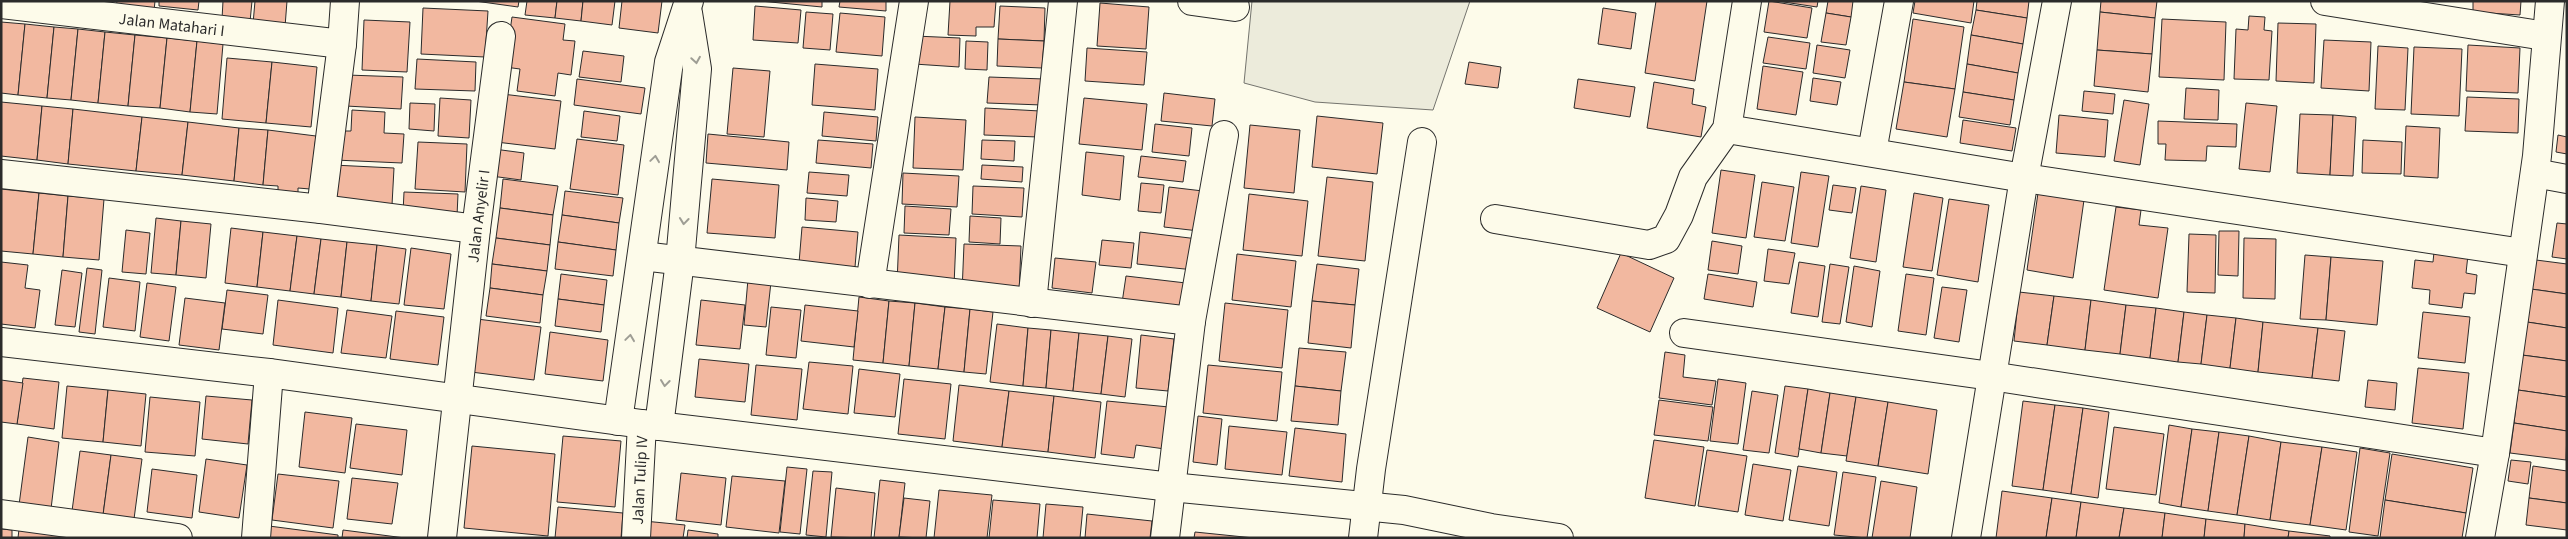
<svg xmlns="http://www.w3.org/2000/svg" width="2568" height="539" viewBox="0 0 2568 539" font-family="'Source Sans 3',sans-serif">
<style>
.green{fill:#ecebdb;stroke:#74746e}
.building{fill:#f2b8a0;stroke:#2b2b2b}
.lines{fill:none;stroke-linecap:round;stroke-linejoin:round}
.street-casing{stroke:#2b2b2b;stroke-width:30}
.street{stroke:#fdfbea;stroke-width:28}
.oneway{stroke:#9e9d94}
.labels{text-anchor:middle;stroke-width:4;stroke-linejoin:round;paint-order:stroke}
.street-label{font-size:16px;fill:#2b2b2b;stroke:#fdfbea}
</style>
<rect width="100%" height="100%" fill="#fdfbea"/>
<polygon class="green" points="1252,1 1470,1 1433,110 1315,102 1244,83"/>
<g class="building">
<polygon points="117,1 155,1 154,11 116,8"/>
<polygon points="159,1 199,1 198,10 159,6"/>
<polygon points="223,1 252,1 250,22 222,19"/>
<polygon points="255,1 287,1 285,27 253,24"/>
<polygon points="475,1 519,1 518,7"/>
<polygon points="527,1 557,1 555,18 525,15"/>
<polygon points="557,1 583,1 581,21 555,18"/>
<polygon points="583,1 615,1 612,25 581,21"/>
<polygon points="622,1 662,1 658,33 619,28"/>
<polygon points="760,1 822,1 822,7"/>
<polygon points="840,1 886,1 886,11 839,7"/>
<polygon points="950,1 996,1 994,27 976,27 976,36 948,35"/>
<polygon points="1656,1 1707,1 1695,81 1645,73"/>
<polygon points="1769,1 1812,8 1807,38 1764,32"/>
<polygon points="1777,1 1818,1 1817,7"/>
<polygon points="1828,1 1853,1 1851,17 1826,13"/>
<polygon points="1915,1 1974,1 1971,23 1913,13"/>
<polygon points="1977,1 2029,1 2027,18 1976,10"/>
<polygon points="2101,1 2157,1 2155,18 2100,12"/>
<polygon points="2473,1 2521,1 2520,15 2473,12"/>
<polygon points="1100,3 1149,7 1146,49 1097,46"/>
<polygon points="755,6 801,10 798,43 753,40"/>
<polygon points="1000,6 1045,8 1044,41 998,39"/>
<polygon points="423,8 488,11 485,57 421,54"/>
<polygon points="1603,8 1636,13 1631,49 1598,44"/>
<polygon points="1976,10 2027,18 2023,44 1971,35"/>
<polygon points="806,12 833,14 830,50 803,48"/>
<polygon points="2100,12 2155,18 2152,54 2097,50"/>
<polygon points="840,13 885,17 882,56 836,52"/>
<polygon points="1826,13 1851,17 1846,45 1821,42"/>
<polygon points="2249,16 2265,17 2264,30 2272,31 2269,80 2234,79 2236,29 2248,30"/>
<polygon points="512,17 565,24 563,40 575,41 571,75 558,73 555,96 517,91 520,69 505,67"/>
<polygon points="1913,19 1964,27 1955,89 1904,82"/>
<polygon points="2162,19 2226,22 2224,80 2159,77"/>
<polygon points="364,20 410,22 407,72 362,70"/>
<polygon points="1,22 25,24 18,95 1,93"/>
<polygon points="2278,23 2316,24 2314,83 2276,81"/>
<polygon points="25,24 54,27 47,98 18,95"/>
<polygon points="54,27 78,29 71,100 47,98"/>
<polygon points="78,29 105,32 98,103 71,100"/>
<polygon points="105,32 135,35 128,106 98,103"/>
<polygon points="135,35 167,38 160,108 128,106"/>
<polygon points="1971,35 2023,44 2018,73 1967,64"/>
<polygon points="915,36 960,38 959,67 914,64"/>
<polygon points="1768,37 1810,43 1806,69 1763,63"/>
<polygon points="167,38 197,41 190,112 160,108"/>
<polygon points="998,39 1044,41 1042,68 997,66"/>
<polygon points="2324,40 2371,42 2369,91 2321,88"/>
<polygon points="197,41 223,44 217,114 190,112"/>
<polygon points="966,41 988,42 987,70 965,69"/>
<polygon points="1817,45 1850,50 1845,78 1813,73"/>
<polygon points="2468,45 2520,48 2518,93 2466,91"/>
<polygon points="2378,46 2408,48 2405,110 2375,109"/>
<polygon points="2414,47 2462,49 2459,116 2411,114"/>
<polygon points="1087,48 1147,52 1144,85 1085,81"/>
<polygon points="2097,50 2152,54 2148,92 2094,86"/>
<polygon points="583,51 624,56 621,82 579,77"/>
<polygon points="227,58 272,62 266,123 222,119"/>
<polygon points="417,59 476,62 475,91 415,89"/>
<polygon points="272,62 317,67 311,127 266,123"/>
<polygon points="1469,62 1501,67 1498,88 1465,84"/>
<polygon points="815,64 878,69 875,110 812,105"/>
<polygon points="1967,64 2018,73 2014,100 1963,92"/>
<polygon points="1763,66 1803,72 1796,115 1757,109"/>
<polygon points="733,68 770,71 764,137 727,134"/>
<polygon points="347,75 403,77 401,109 346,106"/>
<polygon points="989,77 1044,79 1042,105 987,103"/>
<polygon points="1813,78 1841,82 1837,105 1810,101"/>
<polygon points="577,79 645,88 641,114 574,105"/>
<polygon points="1578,79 1635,87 1630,117 1574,108"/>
<polygon points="1654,82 1694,89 1692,104 1706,107 1701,137 1647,128"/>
<polygon points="1904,82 1955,89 1947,137 1896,129"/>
<polygon points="2186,88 2219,90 2218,120 2184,119"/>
<polygon points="2084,91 2115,94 2113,114 2082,111"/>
<polygon points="1963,92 2014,100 2010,125 1959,117"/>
<polygon points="1164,93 1215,99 1212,126 1161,121"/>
<polygon points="502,94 561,101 555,149 496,142"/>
<polygon points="2467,97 2519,99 2518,133 2465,131"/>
<polygon points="440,98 471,100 469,138 438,136"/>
<polygon points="1084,98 1147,104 1142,150 1079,144"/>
<polygon points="2124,100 2149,104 2140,165 2114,161"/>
<polygon points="1,102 42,106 37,160 1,156"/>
<polygon points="410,103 435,104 434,131 409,129"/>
<polygon points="2246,103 2277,106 2270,172 2239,169"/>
<polygon points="42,106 73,109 68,164 37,160"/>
<polygon points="985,108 1040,111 1038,137 984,135"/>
<polygon points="73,109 142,117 136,171 68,164"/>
<polygon points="352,110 385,112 384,133 404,134 402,163 335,160 336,131 351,131"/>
<polygon points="584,111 620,116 617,141 581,137"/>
<polygon points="824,112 878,117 876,141 822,136"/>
<polygon points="2300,114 2333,115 2330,175 2297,173"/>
<polygon points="2059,115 2108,120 2105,157 2056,153"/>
<polygon points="2333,115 2356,117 2353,176 2330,175"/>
<polygon points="1317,116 1383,123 1377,174 1312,167"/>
<polygon points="142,117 188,122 182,175 136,171"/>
<polygon points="915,117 966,120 963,170 913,168"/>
<polygon points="1963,120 2016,128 2012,151 1960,143"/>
<polygon points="2158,121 2237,124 2236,147 2207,146 2206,161 2165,160 2166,144 2158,144"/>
<polygon points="188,122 239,128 234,181 182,175"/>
<polygon points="1155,124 1192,128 1189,156 1152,152"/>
<polygon points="1250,125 1300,130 1294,193 1244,188"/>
<polygon points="2406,126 2440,128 2438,178 2404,176"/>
<polygon points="239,128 268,130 263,185 234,181"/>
<polygon points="268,130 316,136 310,189 298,188 298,196 278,195 278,186 263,185"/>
<polygon points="708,134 789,142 787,170 706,163"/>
<polygon points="2558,135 2567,137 2567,154 2556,152"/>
<polygon points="577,139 624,145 618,195 570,189"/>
<polygon points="818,140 873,144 871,168 816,163"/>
<polygon points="982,140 1015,141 1014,161 981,159"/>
<polygon points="2363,140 2402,142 2401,174 2362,173"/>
<polygon points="418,142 467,144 465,192 415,189"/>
<polygon points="494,149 524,153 521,180 491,176"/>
<polygon points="1086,152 1124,156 1120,200 1082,195"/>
<polygon points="1141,156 1186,161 1183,182 1138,177"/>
<polygon points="333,165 394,168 392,205 331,202"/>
<polygon points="982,165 1023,167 1022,182 981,179"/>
<polygon points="1721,170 1755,175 1746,238 1712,233"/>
<polygon points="809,172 849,175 847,196 807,193"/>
<polygon points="1801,172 1829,176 1818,247 1791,243"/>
<polygon points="903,173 959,176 957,207 902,204"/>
<polygon points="1327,177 1373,182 1365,261 1318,256"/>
<polygon points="503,179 558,186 553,215 500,208"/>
<polygon points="712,179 779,185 775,238 707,233"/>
<polygon points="1762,182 1794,187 1785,241 1754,237"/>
<polygon points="1141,183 1164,185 1161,213 1138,211"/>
<polygon points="1833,185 1856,188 1852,213 1829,210"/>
<polygon points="973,186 1024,188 1022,217 972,214"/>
<polygon points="1861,186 1886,190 1876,262 1850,258"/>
<polygon points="1169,187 1203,191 1199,231 1164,227"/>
<polygon points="1,189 39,193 33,254 1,251"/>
<polygon points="565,191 623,198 619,223 562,215"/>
<polygon points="404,192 458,194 457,216 403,213"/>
<polygon points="39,193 68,196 63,257 33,254"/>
<polygon points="1914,193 1943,198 1932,271 1903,267"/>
<polygon points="2038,193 2084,200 2073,278 2027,270"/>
<polygon points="1249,194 1308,201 1302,256 1243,250"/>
<polygon points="68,196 104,199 99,260 63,257"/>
<polygon points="806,198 838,201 836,222 805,220"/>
<polygon points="1949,199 1989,205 1978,282 1937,275"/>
<polygon points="905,206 951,209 949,235 904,233"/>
<polygon points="2116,207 2141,210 2139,225 2168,228 2158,298 2104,290"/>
<polygon points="500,208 553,215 550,245 496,238"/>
<polygon points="562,215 619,223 616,250 558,242"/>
<polygon points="970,216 1001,218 1000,244 969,242"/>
<polygon points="156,218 181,221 176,275 151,273"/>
<polygon points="181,221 211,224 206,278 176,275"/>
<polygon points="2557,223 2567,224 2567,259 2552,257"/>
<polygon points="802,227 858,232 855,267 799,263"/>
<polygon points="231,228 263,232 257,287 225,283"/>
<polygon points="126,230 150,233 146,274 122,272"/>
<polygon points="2219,231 2239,231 2238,276 2218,275"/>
<polygon points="263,232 297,236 290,291 257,287"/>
<polygon points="1140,232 1198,239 1194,270 1137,264"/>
<polygon points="2189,234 2216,235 2215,293 2187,292"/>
<polygon points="899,235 956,238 954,286 897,284"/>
<polygon points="297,236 321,239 314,294 290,291"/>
<polygon points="496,238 550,245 547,271 492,264"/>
<polygon points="2244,238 2276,239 2275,299 2243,298"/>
<polygon points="321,239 347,242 341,297 314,294"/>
<polygon points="1102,240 1134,243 1131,268 1099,265"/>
<polygon points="1712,241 1742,246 1738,274 1708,270"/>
<polygon points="347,242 377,245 371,301 341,297"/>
<polygon points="558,242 616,250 613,276 555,269"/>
<polygon points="964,244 1021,246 1019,294 962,292"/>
<polygon points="377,245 406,249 399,304 371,301"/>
<polygon points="411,248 451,254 444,309 404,305"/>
<polygon points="1768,249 1795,253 1789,284 1764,281"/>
<polygon points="2434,252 2468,255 2466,273 2477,275 2475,294 2464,293 2462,308 2429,304 2430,290 2412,288 2415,260 2433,262"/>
<polygon points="1621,253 1674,278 1650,332 1597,308"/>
<polygon points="1237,254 1296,261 1291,307 1232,300"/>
<polygon points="2305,255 2331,257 2326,320 2300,319"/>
<polygon points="2331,257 2383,261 2377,325 2326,320"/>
<polygon points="1055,258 1096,262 1092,293 1052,288"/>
<polygon points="2536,260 2567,264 2567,294 2531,289"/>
<polygon points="1,262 28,265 25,288 40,290 35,328 1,324"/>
<polygon points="1799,262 1825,266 1818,317 1791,313"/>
<polygon points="492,264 547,271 543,295 490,288"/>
<polygon points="1317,264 1359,269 1355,305 1312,301"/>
<polygon points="1830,264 1849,267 1840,324 1822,322"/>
<polygon points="1854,266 1880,271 1872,327 1846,322"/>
<polygon points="87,268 102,270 95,334 79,332"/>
<polygon points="62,270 82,273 75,327 55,325"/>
<polygon points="561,274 607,280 604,305 558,299"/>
<polygon points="1708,274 1757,282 1753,307 1704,299"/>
<polygon points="1906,274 1934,278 1926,335 1898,331"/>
<polygon points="1126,276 1186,283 1184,309 1122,303"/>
<polygon points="109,278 140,282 135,331 103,327"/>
<polygon points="748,279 771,282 766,327 744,325"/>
<polygon points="147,283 176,287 169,341 140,337"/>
<polygon points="1942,287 1967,290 1959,342 1934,338"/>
<polygon points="490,288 543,295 540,323 486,316"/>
<polygon points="2531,289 2567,294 2567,328 2527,322"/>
<polygon points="227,290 268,295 263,334 222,329"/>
<polygon points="2019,292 2054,296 2047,345 2014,341"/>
<polygon points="2054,296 2091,300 2085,350 2047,345"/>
<polygon points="859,297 889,301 883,363 853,360"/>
<polygon points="185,298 225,303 219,350 179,345"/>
<polygon points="558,299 604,305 601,332 555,326"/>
<polygon points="278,300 338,308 333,353 273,345"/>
<polygon points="701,300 745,305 740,349 696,345"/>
<polygon points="2091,300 2126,305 2120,354 2085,350"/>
<polygon points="889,301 915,303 909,366 883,363"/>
<polygon points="1312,301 1355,305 1351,348 1308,343"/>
<polygon points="915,303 945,307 938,369 909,366"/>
<polygon points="1225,303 1288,310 1282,368 1219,361"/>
<polygon points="805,305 858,311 854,347 801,341"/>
<polygon points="2126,305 2156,308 2150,358 2120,354"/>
<polygon points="771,307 801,310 796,358 766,355"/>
<polygon points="945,307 970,309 964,372 938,369"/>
<polygon points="2156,308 2184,312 2178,362 2150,358"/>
<polygon points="970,309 993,312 986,374 964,372"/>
<polygon points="347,310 392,316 386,358 341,353"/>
<polygon points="396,311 444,317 438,365 390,359"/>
<polygon points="2184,312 2207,315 2201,364 2178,362"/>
<polygon points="2423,312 2470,317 2465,363 2418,358"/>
<polygon points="2207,315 2236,318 2230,368 2201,364"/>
<polygon points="2236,318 2263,322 2258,372 2230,368"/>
<polygon points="477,319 541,327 534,380 471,372"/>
<polygon points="2263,322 2318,328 2312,378 2258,372"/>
<polygon points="2527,322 2567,328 2567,361 2522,355"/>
<polygon points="997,324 1028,328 1023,386 990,382"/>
<polygon points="1028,328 1051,330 1046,388 1023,386"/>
<polygon points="2318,328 2345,331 2339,381 2312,378"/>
<polygon points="1051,330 1079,333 1073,391 1046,388"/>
<polygon points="550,332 608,340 603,381 545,374"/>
<polygon points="1079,333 1108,336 1101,394 1073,391"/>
<polygon points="1141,335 1174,339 1168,391 1136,388"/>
<polygon points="1108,336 1132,339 1125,397 1101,394"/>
<polygon points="1299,348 1346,352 1341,391 1295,386"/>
<polygon points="1665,352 1685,355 1683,377 1716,381 1712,405 1659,398"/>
<polygon points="2522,355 2567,361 2567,397 2518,390"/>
<polygon points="699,359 749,364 745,402 695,397"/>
<polygon points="809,362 853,366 848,414 803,409"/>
<polygon points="756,365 802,369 797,420 751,415"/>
<polygon points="1208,365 1282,372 1277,421 1203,413"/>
<polygon points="2418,368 2469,373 2463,429 2412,423"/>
<polygon points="859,369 900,374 895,417 854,413"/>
<polygon points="23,378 59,382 54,429 17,424"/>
<polygon points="904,379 951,384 945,439 898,434"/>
<polygon points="1718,379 1746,383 1738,444 1710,441"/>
<polygon points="1,380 23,383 17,424 1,422"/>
<polygon points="2368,380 2397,383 2395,410 2365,407"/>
<polygon points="959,385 1009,391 1002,447 953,441"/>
<polygon points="67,386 108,390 103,442 62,438"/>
<polygon points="1295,386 1341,391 1338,425 1291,421"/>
<polygon points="1785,386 1808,389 1798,457 1775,453"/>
<polygon points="1808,389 1830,393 1821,453 1799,449"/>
<polygon points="108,390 146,394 141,446 103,442"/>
<polygon points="2518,390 2567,397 2567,431 2514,423"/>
<polygon points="1009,391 1054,396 1048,452 1002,447"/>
<polygon points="1752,391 1778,395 1769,453 1743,450"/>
<polygon points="1830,393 1856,397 1847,456 1821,453"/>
<polygon points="206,396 252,400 248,444 202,439"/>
<polygon points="1054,396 1101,402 1095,458 1048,452"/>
<polygon points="150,397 200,402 195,456 145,452"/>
<polygon points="1856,397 1888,402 1878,466 1846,461"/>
<polygon points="1659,400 1713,407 1708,441 1654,435"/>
<polygon points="1107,401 1169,407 1165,449 1136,445 1134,458 1101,454"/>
<polygon points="2023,401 2055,405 2043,490 2012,486"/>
<polygon points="1888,402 1937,410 1928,474 1878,466"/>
<polygon points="2055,405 2083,408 2071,494 2043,490"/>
<polygon points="2083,408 2109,412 2098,498 2071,494"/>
<polygon points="305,412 352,418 345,473 299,467"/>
<polygon points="1198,416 1222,419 1217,465 1193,462"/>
<polygon points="2514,423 2567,431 2566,460 2510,453"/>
<polygon points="356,424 407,430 402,475 350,468"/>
<polygon points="2169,425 2192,429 2181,507 2159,503"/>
<polygon points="1229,426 1287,432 1282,475 1225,469"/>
<polygon points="2114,427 2164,434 2156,495 2106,489"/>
<polygon points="1295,428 1346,434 1342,482 1289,476"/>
<polygon points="2192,429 2219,432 2208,511 2181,507"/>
<polygon points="2219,432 2249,436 2237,515 2208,511"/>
<polygon points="563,436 621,441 615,507 557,502"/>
<polygon points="2249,436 2281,442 2270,520 2237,515"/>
<polygon points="28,437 59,442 51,509 19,505"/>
<polygon points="1654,440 1704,447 1695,506 1645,498"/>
<polygon points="2281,442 2322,447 2310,525 2270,520"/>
<polygon points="472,446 555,454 548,536 464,528"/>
<polygon points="2322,447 2357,452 2346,530 2310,525"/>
<polygon points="2360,448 2390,453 2378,536 2349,532"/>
<polygon points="1707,450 1747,456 1738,512 1698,506"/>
<polygon points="80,451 111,455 103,515 72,511"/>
<polygon points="2392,454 2473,468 2466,513 2385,500"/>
<polygon points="111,455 142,459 134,519 103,515"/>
<polygon points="206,459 247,465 239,518 199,512"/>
<polygon points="2511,460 2531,462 2528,484 2508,481"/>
<polygon points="1753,464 1791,470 1783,521 1745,515"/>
<polygon points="1798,466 1837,472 1829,526 1789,520"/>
<polygon points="2533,466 2567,471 2567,503 2529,498"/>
<polygon points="787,467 807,469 800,534 780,532"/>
<polygon points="152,469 197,475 192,518 147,512"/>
<polygon points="813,471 832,472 826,537 806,535"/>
<polygon points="1843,472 1876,477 1867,538 1834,535"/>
<polygon points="681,473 726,478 721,525 676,520"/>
<polygon points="278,474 339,481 333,528 272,520"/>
<polygon points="732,476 785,481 779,533 726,527"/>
<polygon points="352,478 398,483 392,524 347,519"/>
<polygon points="880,480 905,483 899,538 874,538"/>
<polygon points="1881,481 1917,487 1910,538 1872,538"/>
<polygon points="836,488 875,493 871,538 831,537"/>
<polygon points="939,490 992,495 987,538 934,538"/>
<polygon points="2002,491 2052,498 2046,538 1996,538"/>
<polygon points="904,498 930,501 926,538 899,537"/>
<polygon points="2052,498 2081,502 2076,538 2046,538"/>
<polygon points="2529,498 2567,503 2567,530 2526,525"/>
<polygon points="993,500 1040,504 1037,538 989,538"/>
<polygon points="2385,500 2466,513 2462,538 2380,538"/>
<polygon points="2081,502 2124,508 2119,538 2076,538"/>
<polygon points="1046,504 1083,507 1080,538 1043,538"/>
<polygon points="558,507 623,513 621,538 555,538"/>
<polygon points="2124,508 2165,513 2162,538 2119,538"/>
<polygon points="2165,513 2206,519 2204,538 2162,538"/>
<polygon points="1087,514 1152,521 1150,538 1085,538"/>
<polygon points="2206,519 2245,524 2244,538 2204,538"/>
<polygon points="644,521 685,525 683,538 642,538"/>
<polygon points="2245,524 2289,531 2288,538 2244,538"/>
<polygon points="269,526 338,535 338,538 267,538"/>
<polygon points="1,529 12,530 12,538 1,538"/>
<polygon points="19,529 82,538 18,538"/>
<polygon points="343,530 405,538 342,538"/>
<polygon points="688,530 718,534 718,538 687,538"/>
<polygon points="2289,531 2330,536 2330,538 2288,538"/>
<polygon points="1195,532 1254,538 1194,538"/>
</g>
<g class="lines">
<g class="street-casing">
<g id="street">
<polyline points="1192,1 1235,7"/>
<polyline points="2325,1 2545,36"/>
<path id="s1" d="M1,4L342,44"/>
<polyline points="1727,129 2024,178 2523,253"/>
<polyline points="1872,152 1899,1"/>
<polyline points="2535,173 2567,179"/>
<polyline points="1,174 321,209 476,229"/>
<polyline points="321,209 342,44 345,1"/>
<polyline points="1495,219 1649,245 1666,239 1679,215 1693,177 1727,129 1747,1"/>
<polyline points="642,256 1191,321"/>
<polyline points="870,284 914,1"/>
<polyline points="1032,303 1063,1"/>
<polyline points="1684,333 1991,376 2495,453"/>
<polyline points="1,342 269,373 642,424 1171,487 1404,510 1491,528 1559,538"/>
<polyline points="618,421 669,62 689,1"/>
<polyline points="659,426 680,261 697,69 688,13"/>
<polyline points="1,514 178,538"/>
<polyline points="256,538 269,373"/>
<path id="s2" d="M442,538L476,229L501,36"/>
<path id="s3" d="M636,538L642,424"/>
<polyline points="1165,538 1191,321 1224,135"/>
<polyline points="1363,538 1371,469 1422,142"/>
<polyline points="1966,538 2024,178 2057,1"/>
<polyline points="2480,538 2495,453 2537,156 2550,1"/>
</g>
</g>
<use href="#street" class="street"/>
</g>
<defs><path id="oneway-chevron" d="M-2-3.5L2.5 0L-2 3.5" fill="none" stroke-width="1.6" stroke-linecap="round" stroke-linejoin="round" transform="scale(1.25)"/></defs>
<g class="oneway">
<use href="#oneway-chevron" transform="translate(696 60) rotate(81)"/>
<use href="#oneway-chevron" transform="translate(655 159) rotate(-82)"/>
<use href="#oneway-chevron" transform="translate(684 221) rotate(96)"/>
<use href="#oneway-chevron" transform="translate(630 338) rotate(-82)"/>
<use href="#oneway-chevron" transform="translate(665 383) rotate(97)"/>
</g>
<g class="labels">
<g class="street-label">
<text dy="6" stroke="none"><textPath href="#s1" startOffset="172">Jalan Matahari I</textPath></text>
<text dy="6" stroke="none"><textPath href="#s2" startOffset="324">Jalan Anyelir I</textPath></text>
<text dy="6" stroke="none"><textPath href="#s3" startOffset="58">Jalan Tulip IV</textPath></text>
</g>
</g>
<rect width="2568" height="539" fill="none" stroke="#2b2b2b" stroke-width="5"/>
</svg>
